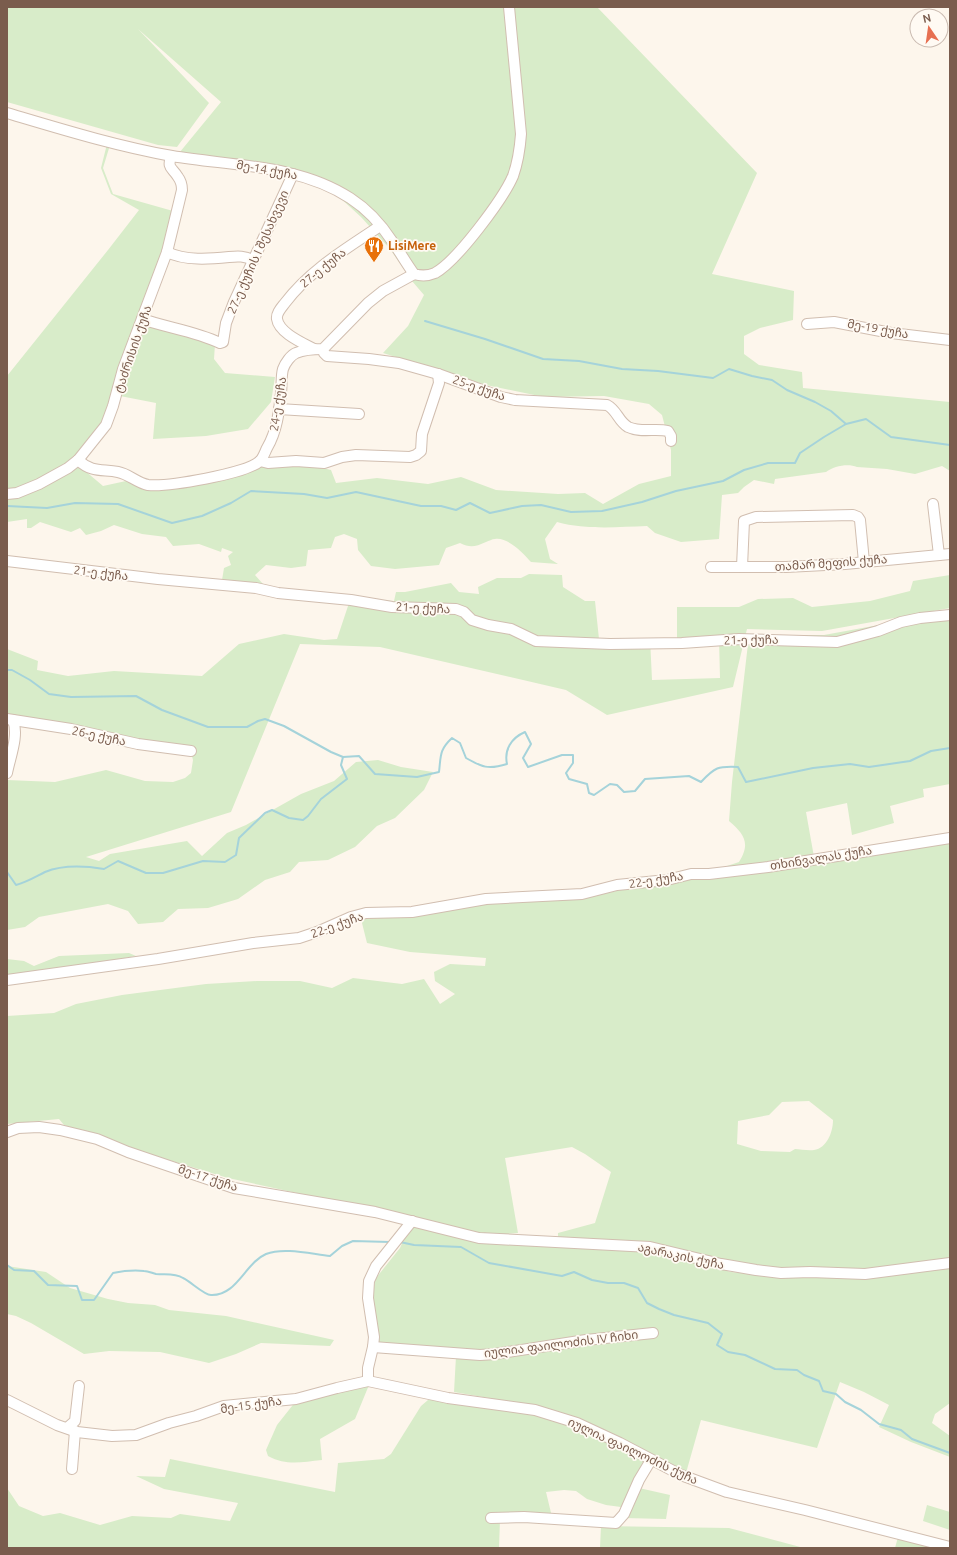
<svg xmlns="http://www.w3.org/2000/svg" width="957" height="1555" viewBox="0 0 957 1555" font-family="Ubuntu,'Noto Sans Georgian',sans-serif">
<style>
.green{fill:#d8ecc9;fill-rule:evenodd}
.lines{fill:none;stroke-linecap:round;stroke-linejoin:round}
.stream{stroke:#a5d3da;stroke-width:2}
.minor-casing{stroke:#d1beb0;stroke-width:12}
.minor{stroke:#fff;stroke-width:10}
.labels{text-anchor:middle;stroke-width:3.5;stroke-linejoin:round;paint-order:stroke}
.street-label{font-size:12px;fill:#7a5c4d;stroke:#fffaf3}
.food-label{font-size:12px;font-weight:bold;fill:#c56008;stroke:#fffaf3;text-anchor:start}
</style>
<rect width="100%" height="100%" fill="#fdf6ec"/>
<g class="green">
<path d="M7,7H597L757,173L712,274L794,291L793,320L760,328L744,336V354L759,365L802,372L803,388L950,402V471L942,466L915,474L887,469L857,467C848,463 834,466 826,472L775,479L774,484L754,480L744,487L738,493L722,495L719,539L681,542L655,533L647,526C617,527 586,530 557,522L545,539L550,559L558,564L531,562C523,553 508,537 495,539C492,539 489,541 486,542C475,547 470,548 460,543L446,548L439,565L395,569L371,566L358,550L357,539L344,534L335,537L331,548L308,550L306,566L291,568L266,565L255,575L263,584L301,595L394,601L396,592H405L451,583L459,592L479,594L478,587L497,578H521L529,574L562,575L563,587L585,601H595L599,639L650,638L652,680L720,678L719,638H677V607H739L758,599L793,598L812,607L870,601L910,591L913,581L950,575V608L822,631L747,629L733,687L607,715L566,690L380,647L300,644L231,812L86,857L99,861L110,854L187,841L202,856L227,833L246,825L301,794L334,781L356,762L378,760L401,767L433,772L424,790L395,818L377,826L355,847L328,860L299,862L290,872L265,880L238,899L208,908L178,909L163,922L138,924L128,911L108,904L39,917L25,927L7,930V780L55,782L106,770L145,781L173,782L185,778L191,773L193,760L190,749L89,733L7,714V649L38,661L37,670L68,676L114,671L202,676L239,644L284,634L324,640L337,639L349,603L7,566V556L218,583L222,580L224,568L231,565L228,556L233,552L222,548L221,552L199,544L173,546L166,537L142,534L114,525L101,531L86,535L80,528L71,532L40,522L31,528H27V519L7,522V376L108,250L139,210L111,194L101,168L107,144L175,158L221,102L138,29L209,103L177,147L158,145L7,102ZM110,145L199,163L296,178L338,196L361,217L390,249L412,281L424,295L408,326L383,353L486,385L544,397L604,396L649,404L662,415L671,450V476L639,484L603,504L585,493L558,494L496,490L461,477L428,484L377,478L336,483L331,470L299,462L255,467L140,487L126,481L103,486L77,464L120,396L156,403L153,439L206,436L248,429L271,402L275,377L225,373L214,359L215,344L138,320L157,269L173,211L113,194L103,168Z"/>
<path d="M950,612V784L923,789L924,797L890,806L894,823L852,835L847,803L806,812L814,857L719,870L727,866L739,862C751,843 744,834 729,821L732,782L749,635H824Z"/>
<path d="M950,840V1260L846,1271L781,1269L706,1259L652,1245L584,1238L558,1240V1233L595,1223L611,1172L585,1154L572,1147L505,1158L518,1233L483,1236L394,1214L228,1178L139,1151L64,1125L59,1119L7,1124V1016L54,1013L76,1004L122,995L206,984L257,981H300L332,988L353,978L402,984L424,979L440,1004L455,994L435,981L434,972L450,964L485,966L486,958L410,952L367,943L362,923L365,917L393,918L497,902L581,899L638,886ZM809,1101L833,1120C833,1132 827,1148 814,1150C808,1151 800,1149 795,1149L790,1152L761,1151L737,1144L738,1121L769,1115L782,1102Z"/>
<polygon points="129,953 136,956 7,978 7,959 24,961 34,966 59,956"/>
<polygon points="410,1225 475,1242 650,1249 731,1272 764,1275 950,1267 950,1403 935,1414 932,1423 950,1436 950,1457 911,1442 879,1427 889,1405 864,1392 840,1382 817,1448 701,1420 686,1473 555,1411 489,1398 454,1392 456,1356 374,1352 373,1290 376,1278 400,1248"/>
<polygon points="7,1266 46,1272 70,1288 108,1299 128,1303 155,1305 169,1310 226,1316 334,1340 330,1346 261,1343 236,1354 209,1363 160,1352 109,1351 84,1354 31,1323 16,1316 7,1314"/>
<path d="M369,1385L355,1419L320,1439L322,1460C301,1462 287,1466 268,1456L266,1450L277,1425L296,1401Z"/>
<path d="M436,1399C479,1405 527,1410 568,1424C592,1433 616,1446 640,1456L645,1460L646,1465L621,1507L606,1505L587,1499L576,1491L564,1490L546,1492L552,1517L498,1513L500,1520L499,1548H7V1488L19,1506L43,1516L60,1513L100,1525L132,1516L171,1518L180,1514L230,1521L238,1503L164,1489L136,1476L165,1477L170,1459L335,1492L338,1463L384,1459L391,1454L421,1406L428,1400Z"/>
<polygon points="639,1488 670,1495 666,1519 624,1518"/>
<polygon points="927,1505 950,1512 950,1530 923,1521"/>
<polygon points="601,1526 729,1528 804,1548 600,1548"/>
<polygon points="898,1537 945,1548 895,1548"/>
</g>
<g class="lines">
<g class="stream">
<polyline points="425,321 485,339 543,359 579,361 622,369 658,371 713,378 729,369 752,376 772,380 787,390 815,402 831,411 846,424"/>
<polyline points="7,506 47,508 75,503 118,504 172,523 202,516 231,503 251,491 304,494 327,498 356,492 421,506 441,506 456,510 470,503 490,513 522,506 541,505 571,512 602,511 642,502 676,491 723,481 744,470 768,463 795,463 800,453 824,437 846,424 866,419 891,437 950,445"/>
<polyline points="7,670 12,670 30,680 49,694 71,697 136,696 162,710 208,727 247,727 258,721 265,719 284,726 331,752 343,757"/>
<path d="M7,872L16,885C27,882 35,877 45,872C62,865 86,866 104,869L118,861L146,873H163L203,861L225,862L236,855L239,838L265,813L272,810L289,818L303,820L308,816L321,799L347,779L341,765L343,757L359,756L375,774L417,777L439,772C441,756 439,750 452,738L460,743L466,758C482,767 488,770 507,764C504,750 511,738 525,732L531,744L523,758L528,767L562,755H573V763L566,773L569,779L587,784L589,793L594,795L610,784L617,785L624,792L635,791L645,779L689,776L701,782C715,767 718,766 738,767L746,782L813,768L850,764L869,767L910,761L931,751L950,748"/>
<polyline points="400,1242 414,1245 461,1247 489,1263 562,1276 574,1272 592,1280 608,1283 624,1283 638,1288 647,1303 659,1309 674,1315 708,1323 722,1334 717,1345 728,1352 745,1355 775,1369 797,1370 804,1375 819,1381 823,1391 836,1394 845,1402 861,1410 879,1424 901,1430 912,1439 950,1453"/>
<path d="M7,1265L14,1270L34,1271L48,1285L77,1286L82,1300H94L113,1273C123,1271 134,1270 144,1271C148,1271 152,1273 156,1274C165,1275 175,1273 183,1278C190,1281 204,1295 211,1295C237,1296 245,1263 266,1254C284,1247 311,1254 330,1256L342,1246L353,1241L390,1242"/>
</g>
<g class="minor-casing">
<g id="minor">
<path d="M7,113C61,129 116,146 172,156C231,166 298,164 350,198C367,209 381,224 392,241C400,252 406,263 414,274C421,276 428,276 435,273C457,261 503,199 513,176C518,162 520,148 521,134L509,7"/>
<path d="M167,252C185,261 210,259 229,257C239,256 244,256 253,260"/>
<path d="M142,319C168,328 195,331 220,343L223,342L226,323L234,302L293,174"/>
<polyline points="807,324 834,322 891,333 950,340"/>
<path d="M314,349C303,343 279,333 277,319C276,313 282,307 285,303C311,269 346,249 380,226"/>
<path d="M323,349L324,353L327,356L369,359L399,363L438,374L501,397L515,400L607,405C617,410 618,421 628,427C640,433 656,428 668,431L671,436V441"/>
<polyline points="279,409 359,414"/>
<path d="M78,460C92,473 102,469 118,472C129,474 137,483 148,485C167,487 246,474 260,461C263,458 265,452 267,448C277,431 279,412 281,393C282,385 281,376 283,369C285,363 291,355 296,353C305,349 315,349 323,349L368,303L383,291L414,274"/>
<polyline points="260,461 268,463 296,461 324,463 342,457 356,455 410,457 416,455 421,451 422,434 439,383 438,374"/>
<path d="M7,494L17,493L39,484L68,468L78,460L106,425L113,406L123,369L167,252L182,190C182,185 181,181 178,177C172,167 167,169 171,156"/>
<polyline points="933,504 939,555"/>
<polyline points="7,561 158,579 256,588 278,593 351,600 392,607 456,609 464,612 472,620 488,625 511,629 536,641 610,644 682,643 739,639 837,642 878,631 901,622 920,618 950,615"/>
<polyline points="711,567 786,567 845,564 950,554"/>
<polyline points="742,567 744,521 756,517 853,515 858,517 860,520 864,562"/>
<polyline points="7,719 71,729 138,744 191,751"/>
<path d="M7,773C10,757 19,736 13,720"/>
<polyline points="7,980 158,959 253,943 299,938 317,932 351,917 366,913 412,912 486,899 582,894 617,885 667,880 691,874 709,874 768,867 950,838"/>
<polyline points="7,1132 18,1128 39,1127 60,1130 97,1139 128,1152 234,1188 375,1212 479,1238 650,1247 721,1264 756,1270 781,1273 810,1272 865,1274 950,1263"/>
<polyline points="373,1347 480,1355 495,1354 586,1340 653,1333"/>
<polyline points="368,1381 368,1368 373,1347 374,1337 368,1298 369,1281 376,1266 412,1221"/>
<polyline points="7,1400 57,1425 77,1432 112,1436 136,1435 169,1423 196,1416 224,1406 296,1399 337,1388 368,1381 448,1398 535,1410 577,1423 620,1443 681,1475 727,1492 805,1510 950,1547"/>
<polyline points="67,1428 75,1421 79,1386"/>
<polyline points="72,1469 75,1431"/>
<polyline points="491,1518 524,1517 616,1523 624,1514 639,1480 651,1460"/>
</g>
</g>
<use href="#minor" class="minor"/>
</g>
<defs>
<g id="restaurant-pin" transform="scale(1)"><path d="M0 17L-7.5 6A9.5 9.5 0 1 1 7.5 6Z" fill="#e8710a" stroke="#fffaf3"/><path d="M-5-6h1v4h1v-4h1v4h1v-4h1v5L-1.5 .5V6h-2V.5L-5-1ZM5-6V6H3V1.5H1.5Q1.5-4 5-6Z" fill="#fff"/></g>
</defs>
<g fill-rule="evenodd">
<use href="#restaurant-pin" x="374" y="246"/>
</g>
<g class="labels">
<g class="street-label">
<text transform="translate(267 170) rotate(10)" y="4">მე-14 ქუჩა</text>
<text transform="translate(258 252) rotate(-66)" y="4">27-ე ქუჩის I შესახვევი</text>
<text transform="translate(323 268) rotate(-39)" y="4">27-ე ქუჩა</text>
<text transform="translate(878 329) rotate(10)" y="4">მე-19 ქუჩა</text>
<text transform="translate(133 349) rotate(-71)" y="4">ტაძრისის ქუჩა</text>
<text transform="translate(479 388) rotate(19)" y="4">25-ე ქუჩა</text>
<text transform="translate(278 404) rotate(-81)" y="4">24-ე ქუჩა</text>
<text transform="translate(831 563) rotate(-4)" y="4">თამარ მეფის ქუჩა</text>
<text transform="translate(101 573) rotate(7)" y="4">21-ე ქუჩა</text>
<text transform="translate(423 608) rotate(3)" y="4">21-ე ქუჩა</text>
<text transform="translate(751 640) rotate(-1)" y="4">21-ე ქუჩა</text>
<text transform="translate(99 736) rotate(12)" y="4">26-ე ქუჩა</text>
<text transform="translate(821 858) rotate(-9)" y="4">თხინვალას ქუჩა</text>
<text transform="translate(656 880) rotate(-9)" y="4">22-ე ქუჩა</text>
<text transform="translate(337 925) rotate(-20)" y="4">22-ე ქუჩა</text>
<text transform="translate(208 1178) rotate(18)" y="4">მე-17 ქუჩა</text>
<text transform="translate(681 1256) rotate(12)" y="4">აგარაკის ქუჩა</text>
<text transform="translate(561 1344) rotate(-7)" y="4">იულია ფაილოძის IV ჩიხი</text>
<text transform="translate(251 1405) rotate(-8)" y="4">მე-15 ქუჩა</text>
<text transform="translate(633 1451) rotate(25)" y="4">იულია ფაილოძის ქუჩა</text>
</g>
<g class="food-label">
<text x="388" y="250">LisiMere</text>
</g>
</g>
<rect width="957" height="1555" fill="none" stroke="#7a5c4d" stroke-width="16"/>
<g transform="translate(929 28) rotate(347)"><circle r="19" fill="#fffaf3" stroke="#cabbb1"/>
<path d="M0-3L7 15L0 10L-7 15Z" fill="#e76f51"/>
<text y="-6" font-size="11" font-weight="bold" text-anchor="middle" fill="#7a5c4d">N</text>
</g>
</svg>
